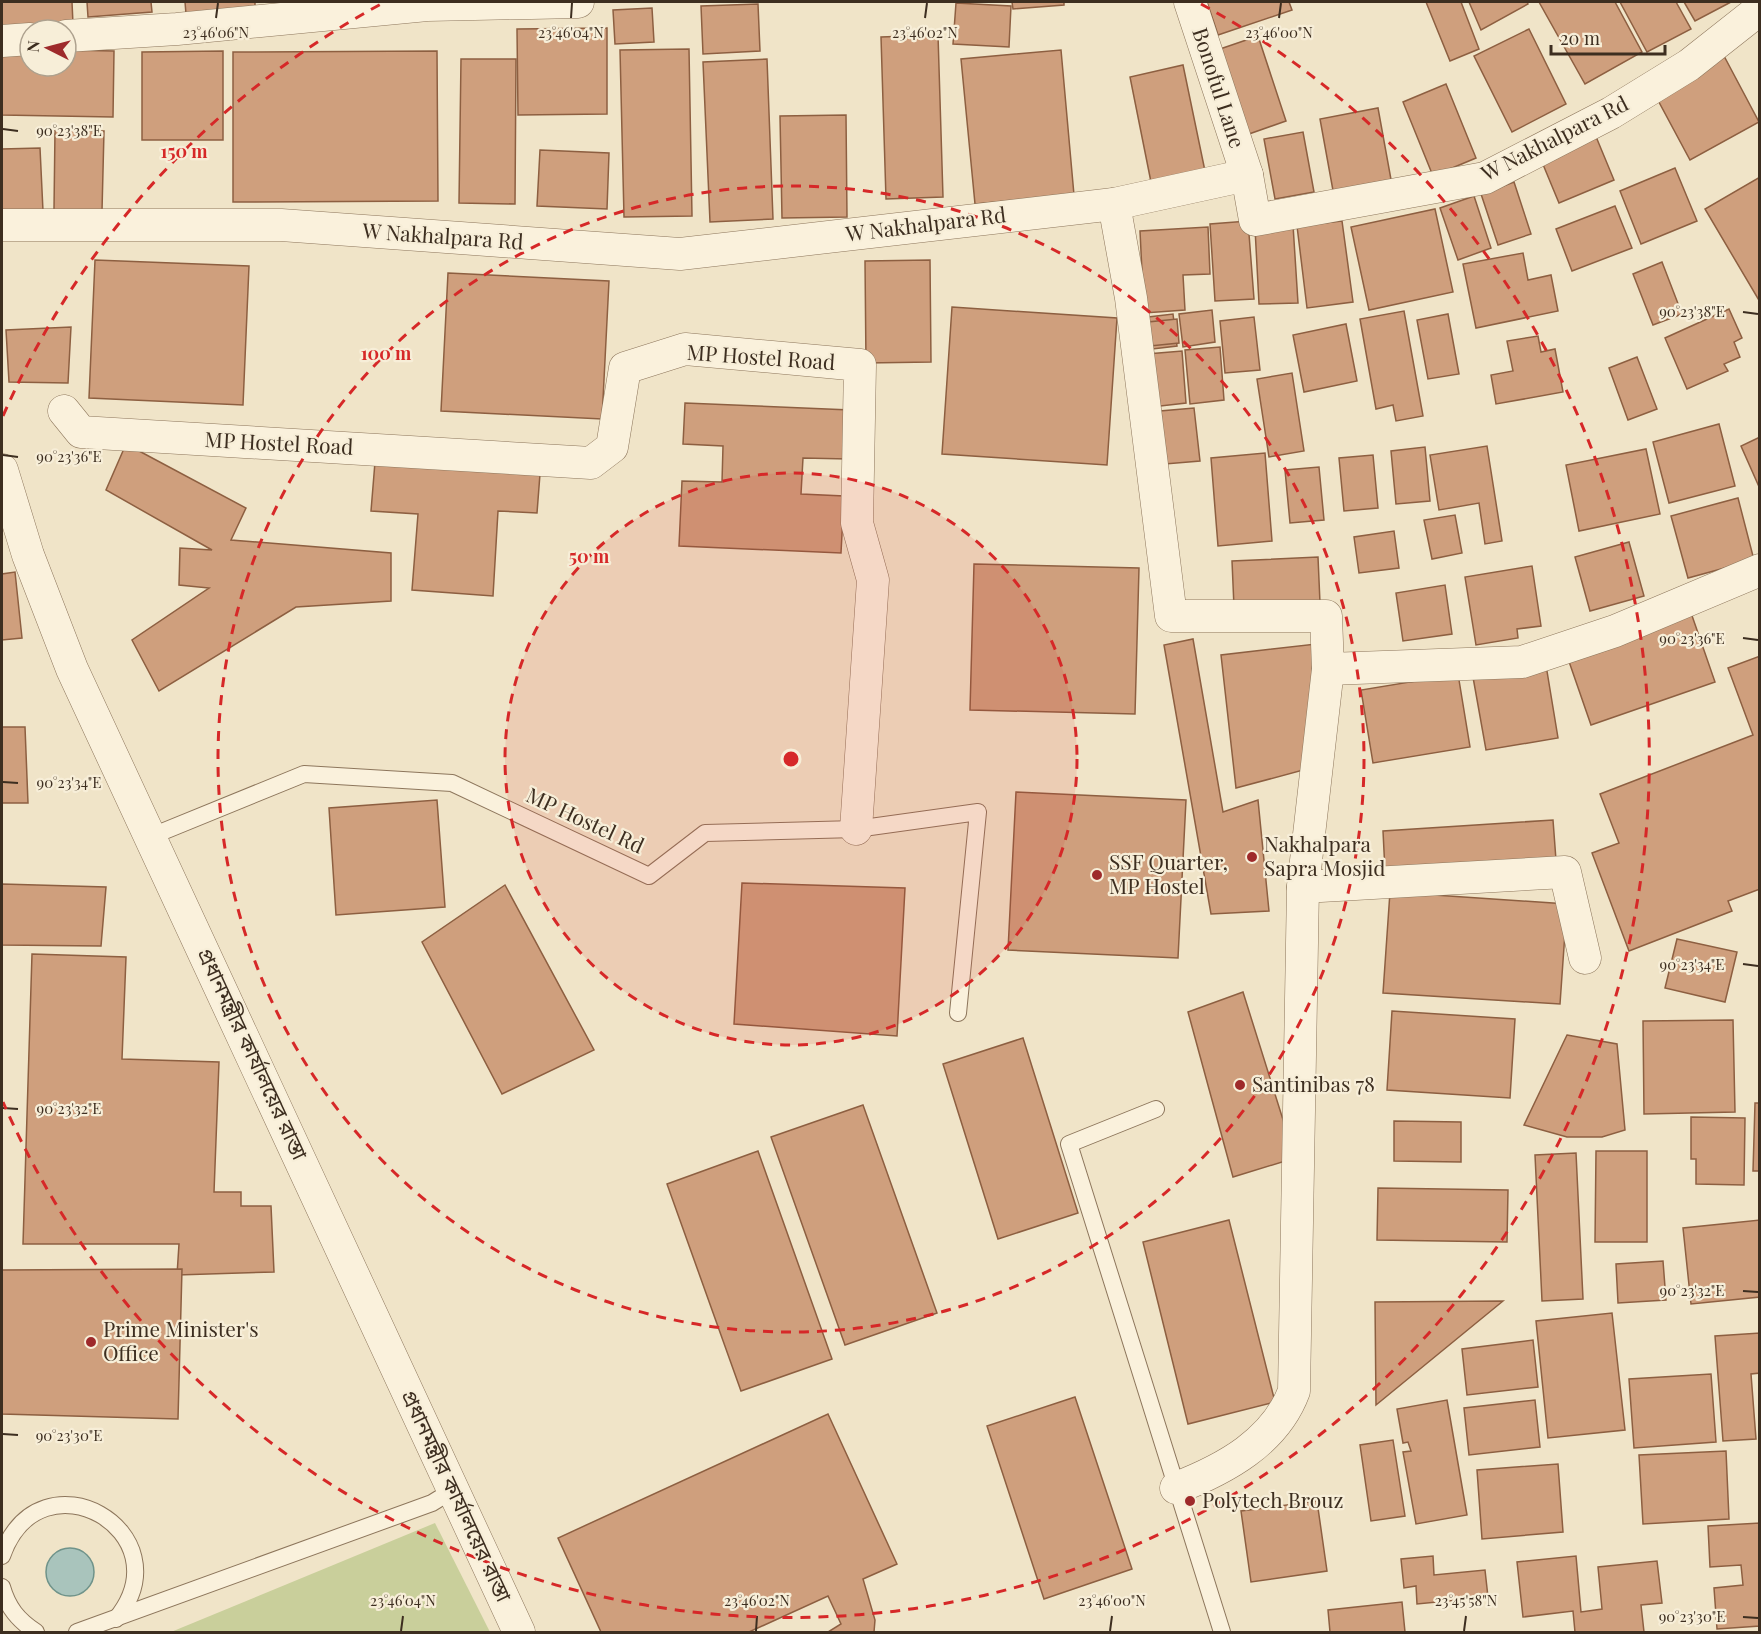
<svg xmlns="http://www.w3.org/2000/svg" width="1761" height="1634" viewBox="0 0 1761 1634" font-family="'Playfair Display','Noto Sans Bengali',serif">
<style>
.green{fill:#c9cf9b}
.water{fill:#a9c4bc;stroke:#6f938a;stroke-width:1.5}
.building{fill:#cf9f7d;stroke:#8d5f41;stroke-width:1.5}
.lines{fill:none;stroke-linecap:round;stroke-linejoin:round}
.service-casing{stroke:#8d765c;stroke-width:18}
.minor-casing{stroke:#8d765c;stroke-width:33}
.service{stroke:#faf1dc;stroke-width:16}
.minor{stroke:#faf1dc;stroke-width:32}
.ticks{fill:none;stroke:#3d2e20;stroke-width:2}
.ring{fill:none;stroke:#d62828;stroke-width:3;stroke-dasharray:10 8}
.poi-dot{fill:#9e2a2b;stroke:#f7eed8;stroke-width:2}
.labels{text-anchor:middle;stroke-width:4.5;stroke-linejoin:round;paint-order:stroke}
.street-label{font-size:21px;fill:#3d2e20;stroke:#f7eed8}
.poi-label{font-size:21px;fill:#3d2e20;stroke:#f7eed8;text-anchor:start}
.ticks-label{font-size:15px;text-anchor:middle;fill:#3d2e20;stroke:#f7eed8;stroke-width:4.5;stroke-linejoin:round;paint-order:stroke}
.centre{fill:#d62828;stroke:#f7eed8;stroke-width:3}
.ring-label{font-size:18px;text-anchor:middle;font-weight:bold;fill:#d62828;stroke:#f7eed8;stroke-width:4.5;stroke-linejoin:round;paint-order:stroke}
</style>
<rect width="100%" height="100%" fill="#f0e4c8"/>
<polygon class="green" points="435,1523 490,1632 171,1632"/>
<circle class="water" cx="70" cy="1572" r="24"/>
<g class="building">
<polygon points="2,2 72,2 73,24 2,28"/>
<polygon points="87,2 151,2 152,12 88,17"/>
<polygon points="185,2 255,2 255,10 186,14"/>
<polygon points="1012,2 1064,2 1064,5 1013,9"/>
<polygon points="1207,2 1289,2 1292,10 1218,35"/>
<polygon points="1426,2 1461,2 1479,49 1450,61"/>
<polygon points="1469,2 1527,2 1528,4 1481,30"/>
<polygon points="1539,2 1615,2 1642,52 1585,84"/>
<polygon points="1620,2 1676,2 1691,29 1647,52"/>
<polygon points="1684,2 1731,2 1695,21"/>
<polygon points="956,3 1011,6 1009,47 953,44"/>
<polygon points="758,4 760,51 703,54 701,6"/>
<polygon points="652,8 654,42 615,44 613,10"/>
<polygon points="607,28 607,114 518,115 517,29"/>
<polygon points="1529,29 1566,104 1512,132 1474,56"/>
<polygon points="938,35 943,197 886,199 881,37"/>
<polygon points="1258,36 1286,121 1249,134 1220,49"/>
<polygon points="1715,39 1759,122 1690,160 1645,76"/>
<polygon points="2,49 30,49 30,66 66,66 66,50 114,51 113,117 2,115"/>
<polygon points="689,49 692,216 624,217 620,50"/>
<polygon points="1061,50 1074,195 975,204 961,59"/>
<polygon points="223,51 223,140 142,140 142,52"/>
<polygon points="437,51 438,201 233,202 233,52"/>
<polygon points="461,59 516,59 515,204 459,203"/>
<polygon points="767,59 773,219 710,222 703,62"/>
<polygon points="1183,65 1205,171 1151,182 1130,77"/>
<polygon points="1446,84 1476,158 1433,176 1403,102"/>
<polygon points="1378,108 1392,185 1334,196 1320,119"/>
<polygon points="846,115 847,217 782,218 780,116"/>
<polygon points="1592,127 1614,180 1559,203 1537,150"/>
<polygon points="55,130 104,131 102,211 54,210"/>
<polygon points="1303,132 1314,192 1275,199 1264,139"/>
<polygon points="40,148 43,211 2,210 2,149"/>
<polygon points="540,150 609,153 607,209 537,206"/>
<polygon points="1675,168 1697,221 1641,244 1620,191"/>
<polygon points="1760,177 1760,302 1705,209"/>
<polygon points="1514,182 1531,234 1498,245 1481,194"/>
<polygon points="1474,196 1491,248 1458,260 1440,208"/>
<polygon points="1615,206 1632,248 1572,271 1556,229"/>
<polygon points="1435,209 1453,292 1369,310 1351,227"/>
<polygon points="1248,221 1254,299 1215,301 1210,224"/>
<polygon points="1342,221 1353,302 1307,308 1297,226"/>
<polygon points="1293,225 1298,303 1259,304 1255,228"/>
<polygon points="1208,227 1210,274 1183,275 1185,310 1144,313 1140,231"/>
<polygon points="1523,253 1528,280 1551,275 1558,311 1476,328 1463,264"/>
<polygon points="95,260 249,266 243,405 89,398"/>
<polygon points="930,260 931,362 866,363 865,261"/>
<polygon points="1662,262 1682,314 1653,325 1633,274"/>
<polygon points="448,273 609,281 602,419 441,411"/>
<polygon points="952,307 1117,318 1107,465 942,454"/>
<polygon points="1729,309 1742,338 1734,342 1740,357 1724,364 1728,371 1687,389 1665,338"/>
<polygon points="1212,310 1215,342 1183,347 1179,314"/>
<polygon points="1404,311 1423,416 1396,421 1393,405 1376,409 1360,319"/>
<polygon points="1173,314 1177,346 1144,350 1140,318"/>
<polygon points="1448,314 1459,374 1428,379 1417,320"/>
<polygon points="1254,317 1260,370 1225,373 1220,321"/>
<polygon points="1177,319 1179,343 1150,346 1148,322"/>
<polygon points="1346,324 1357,381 1304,392 1293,335"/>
<polygon points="71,327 68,383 9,382 6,330"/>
<polygon points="1538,336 1541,352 1555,349 1563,392 1496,404 1491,375 1513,371 1507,341"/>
<polygon points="1220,347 1224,400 1190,404 1185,350"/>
<polygon points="1182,351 1186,403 1152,407 1147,354"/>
<polygon points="1637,357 1657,409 1628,420 1609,368"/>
<polygon points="1292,373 1304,451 1269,457 1257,379"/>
<polygon points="685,403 850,410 848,459 803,458 801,494 844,496 841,553 679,546 682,481 722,482 723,446 683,444"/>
<polygon points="1194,408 1200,461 1165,464 1160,411"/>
<polygon points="1719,424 1735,486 1669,503 1653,442"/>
<polygon points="1760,437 1760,489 1741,446"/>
<polygon points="126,444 246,508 231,540 391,553 391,601 296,607 159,691 132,640 209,588 179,585 180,548 212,550 106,490"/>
<polygon points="1487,446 1502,541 1485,544 1479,503 1439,510 1430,455"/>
<polygon points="1425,447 1430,501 1396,504 1391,451"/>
<polygon points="1646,449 1660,514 1579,531 1566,465"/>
<polygon points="1265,453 1272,541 1218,546 1211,458"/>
<polygon points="1373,455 1378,508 1344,511 1339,458"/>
<polygon points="375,462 540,474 537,513 498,511 493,596 412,590 418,514 371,511"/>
<polygon points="1319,467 1324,520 1290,523 1285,470"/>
<polygon points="1738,498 1754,560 1688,578 1671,516"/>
<polygon points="1455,515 1462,553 1432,559 1424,520"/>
<polygon points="1394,531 1399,568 1359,573 1354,537"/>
<polygon points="1629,542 1644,596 1590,611 1575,557"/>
<polygon points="1318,557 1320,603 1234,607 1232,561"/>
<polygon points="974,564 1139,568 1135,714 970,710"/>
<polygon points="1532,566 1541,626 1517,629 1518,638 1476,645 1465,577"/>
<polygon points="15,572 22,638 2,640 2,574"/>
<polygon points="1445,585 1452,634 1403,641 1396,593"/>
<polygon points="1689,607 1715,682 1591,725 1565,650"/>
<polygon points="1193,639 1223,812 1258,800 1269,911 1211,914 1164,645"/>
<polygon points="1316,644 1307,769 1236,788 1221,655"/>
<polygon points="1544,653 1558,738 1486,750 1471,666"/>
<polygon points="1760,656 1760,889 1728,901 1732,911 1629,951 1592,853 1619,843 1600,794 1753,735 1728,668"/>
<polygon points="1458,674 1470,747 1373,763 1361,690"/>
<polygon points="2,727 25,727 28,803 2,803"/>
<polygon points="1016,792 1186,800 1178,958 1008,950"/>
<polygon points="437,800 445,907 336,915 329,808"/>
<polygon points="1553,820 1556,860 1385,871 1383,831"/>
<polygon points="742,883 905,888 897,1036 734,1024"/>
<polygon points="2,884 106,887 101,946 2,945"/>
<polygon points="505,885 594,1050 502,1094 422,942"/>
<polygon points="1390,892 1567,904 1560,1004 1383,993"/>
<polygon points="1677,939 1737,952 1725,1002 1665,988"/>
<polygon points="32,954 126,957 122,1059 219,1062 214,1192 241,1192 241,1206 271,1206 274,1272 177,1275 179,1244 23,1244"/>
<polygon points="1243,992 1295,1158 1233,1177 1188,1012"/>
<polygon points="1392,1011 1515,1019 1510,1098 1387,1090"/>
<polygon points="1733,1020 1735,1112 1644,1114 1643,1021"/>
<polygon points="1567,1035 1617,1044 1625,1130 1602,1137 1567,1137 1524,1125"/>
<polygon points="1023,1038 1078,1213 998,1239 943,1064"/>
<polygon points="1755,1103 1760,1103 1760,1171 1753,1171"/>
<polygon points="863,1105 937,1313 845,1345 771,1137"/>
<polygon points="1691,1117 1745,1118 1744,1185 1696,1184 1696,1159 1691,1159"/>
<polygon points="1394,1121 1461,1122 1461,1162 1394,1161"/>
<polygon points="758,1151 832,1359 741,1391 667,1184"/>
<polygon points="1596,1151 1647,1151 1647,1242 1595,1242"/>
<polygon points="1576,1153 1583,1299 1542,1301 1535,1155"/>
<polygon points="1378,1188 1508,1190 1507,1242 1377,1240"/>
<polygon points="1229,1220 1275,1402 1188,1424 1143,1242"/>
<polygon points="1760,1220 1760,1297 1691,1304 1683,1228"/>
<polygon points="1663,1261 1666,1300 1618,1303 1616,1264"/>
<polygon points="182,1269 178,1419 2,1414 2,1270"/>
<polygon points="1503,1301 1376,1405 1375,1302"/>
<polygon points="1612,1313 1625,1430 1548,1438 1536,1321"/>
<polygon points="1760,1333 1760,1373 1751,1374 1756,1439 1723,1441 1715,1336"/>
<polygon points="1533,1340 1538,1387 1467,1395 1462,1349"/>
<polygon points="1711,1374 1716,1442 1634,1448 1629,1379"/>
<polygon points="1075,1397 1132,1569 1044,1599 987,1426"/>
<polygon points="1447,1400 1467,1515 1416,1524 1403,1452 1411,1451 1408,1442 1403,1443 1397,1409"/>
<polygon points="1535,1400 1540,1447 1469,1455 1464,1408"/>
<polygon points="828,1414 897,1564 863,1579 875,1620 874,1632 828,1632 841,1624 828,1596 749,1632 601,1632 558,1538"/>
<polygon points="1393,1440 1405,1516 1371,1521 1360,1445"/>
<polygon points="1726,1451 1729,1519 1643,1524 1639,1455"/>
<polygon points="1558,1464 1563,1532 1482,1539 1477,1470"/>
<polygon points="1317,1501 1327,1571 1251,1582 1241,1511"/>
<polygon points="1760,1523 1760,1626 1717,1629 1714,1588 1743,1585 1741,1565 1710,1567 1708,1526"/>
<polygon points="1433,1556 1434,1575 1485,1570 1488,1597 1417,1604 1416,1586 1404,1588 1401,1559"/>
<polygon points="1576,1556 1581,1612 1602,1609 1598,1567 1657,1561 1662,1603 1641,1605 1644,1632 1575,1632 1573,1611 1523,1617 1517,1562"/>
<polygon points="1402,1602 1405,1632 1330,1632 1328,1610"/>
</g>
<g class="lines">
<g class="service-casing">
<g id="service">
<polyline points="152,836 304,774 452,783 649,876 705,833 856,829 978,812 958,1013"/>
<polyline points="1156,1109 1069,1144 1222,1632"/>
<path d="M2,1556C40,1448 187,1532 116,1619"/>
<path d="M2,1587C8,1608 18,1620 36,1632"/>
<polyline points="77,1632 432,1503 453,1490"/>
</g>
</g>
<g class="minor-casing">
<g id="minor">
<polyline points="1190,2 1247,175"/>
<polyline points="66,36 177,29 427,5 578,2"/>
<polyline points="2,41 30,39"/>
<polyline points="1114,204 1131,298 1171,616 1326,616 1328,669 1303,887 1565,872 1585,958"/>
<polyline points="2,225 281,225 680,254 1114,204 1247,175 1255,220 1485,178 1611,113 1689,65 1760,9"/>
<polyline points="64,411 81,432 591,463 612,447 625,368 685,349 860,365 857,523 873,580 856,829"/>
<polyline points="2,470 28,555 72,669 519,1632"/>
<polyline points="1328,669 1522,662 1615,631 1760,570"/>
<path d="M1176,1488C1225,1469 1275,1442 1294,1391L1303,887"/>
</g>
</g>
<use href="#service" class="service"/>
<use href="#minor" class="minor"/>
</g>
<path class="ticks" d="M216,18L218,3M571,18L572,3M925,18L927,3M1279,18L1281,3M3,129L18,131M1743,312L1758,314M3,455L18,457M1743,638L1758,640M3,782L18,783M1743,964L1758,966M3,1108L18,1109M1743,1291L1758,1292M3,1434L18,1435M1743,1617L1758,1618M401,1631L403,1616M756,1631L757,1616M1110,1631L1112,1616M1464,1631L1466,1616"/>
<circle cx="791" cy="759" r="286" fill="#d62828" fill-opacity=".12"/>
<g class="ring">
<circle cx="791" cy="759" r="286"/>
<circle cx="791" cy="759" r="573"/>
<path d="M3 416A859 859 0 0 1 381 4M1201 4A859 859 0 1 1 3 1102"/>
</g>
<g class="poi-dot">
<circle cx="1252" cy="857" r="6"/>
<circle cx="1097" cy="875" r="6"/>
<circle cx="1240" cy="1085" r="6"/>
<circle cx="91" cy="1342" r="6"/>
<circle cx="1190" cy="1501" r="6"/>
</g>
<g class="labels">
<g class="street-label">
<text transform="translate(1218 88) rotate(72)" y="7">Bonoful Lane</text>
<text transform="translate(1555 139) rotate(-27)" y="7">W Nakhalpara Rd</text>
<text transform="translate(926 225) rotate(-7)" y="7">W Nakhalpara Rd</text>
<text transform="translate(443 237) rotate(4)" y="7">W Nakhalpara Rd</text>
<text transform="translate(761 358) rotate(4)" y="7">MP Hostel Road</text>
<text transform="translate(279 444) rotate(3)" y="7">MP Hostel Road</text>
<text transform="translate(585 821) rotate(25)" y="7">MP Hostel Rd</text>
<text transform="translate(252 1054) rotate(65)" y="7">প্রধানমন্ত্রীর কার্যালয়ের রাস্তা</text>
<text transform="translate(456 1496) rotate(65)" y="7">প্রধানমন্ত্রীর কার্যালয়ের রাস্তা</text>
</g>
<g class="poi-label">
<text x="1264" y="852">Nakhalpara<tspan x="1264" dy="24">Sapra Mosjid</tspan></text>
<text x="1109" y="870">SSF Quarter,<tspan x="1109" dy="24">MP Hostel</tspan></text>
<text x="1252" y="1092">Santinibas 78</text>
<text x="103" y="1337">Prime Minister's<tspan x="103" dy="24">Office</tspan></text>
<text x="1202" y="1508">Polytech Brouz</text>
</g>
</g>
<g class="ticks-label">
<text x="216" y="38">23°46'06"N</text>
<text x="571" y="38">23°46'04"N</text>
<text x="925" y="38">23°46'02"N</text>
<text x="1279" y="38">23°46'00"N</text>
<text x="69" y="136">90°23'38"E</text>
<text x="1692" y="317">90°23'38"E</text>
<text x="69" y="462">90°23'36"E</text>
<text x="1692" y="644">90°23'36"E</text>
<text x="69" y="788">90°23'34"E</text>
<text x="1692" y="970">90°23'34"E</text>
<text x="69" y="1114">90°23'32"E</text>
<text x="1692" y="1296">90°23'32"E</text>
<text x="69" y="1441">90°23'30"E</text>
<text x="403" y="1606">23°46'04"N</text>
<text x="757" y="1606">23°46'02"N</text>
<text x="1112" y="1606">23°46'00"N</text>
<text x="1466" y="1606">23°45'58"N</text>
<text x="1692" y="1622">90°23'30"E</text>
</g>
<circle cx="791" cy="759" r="9" class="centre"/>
<g class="ring-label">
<text x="184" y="158">150 m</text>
<text x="386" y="360">100 m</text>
<text x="589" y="563">50 m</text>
</g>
<rect width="1761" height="1634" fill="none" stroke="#3d2e20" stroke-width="6"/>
<g transform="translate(48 48) rotate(276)"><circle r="28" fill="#f7eed8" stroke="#ada18e" stroke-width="1.5"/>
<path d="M0-4.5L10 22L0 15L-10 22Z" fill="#9e2a2b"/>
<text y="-9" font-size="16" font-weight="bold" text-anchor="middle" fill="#3d2e20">N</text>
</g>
<path d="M1551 45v9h114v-9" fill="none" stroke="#3d2e20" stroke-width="3"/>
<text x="1560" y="45" font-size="18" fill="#3d2e20" stroke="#f7eed8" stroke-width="4.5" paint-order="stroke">20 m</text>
</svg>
